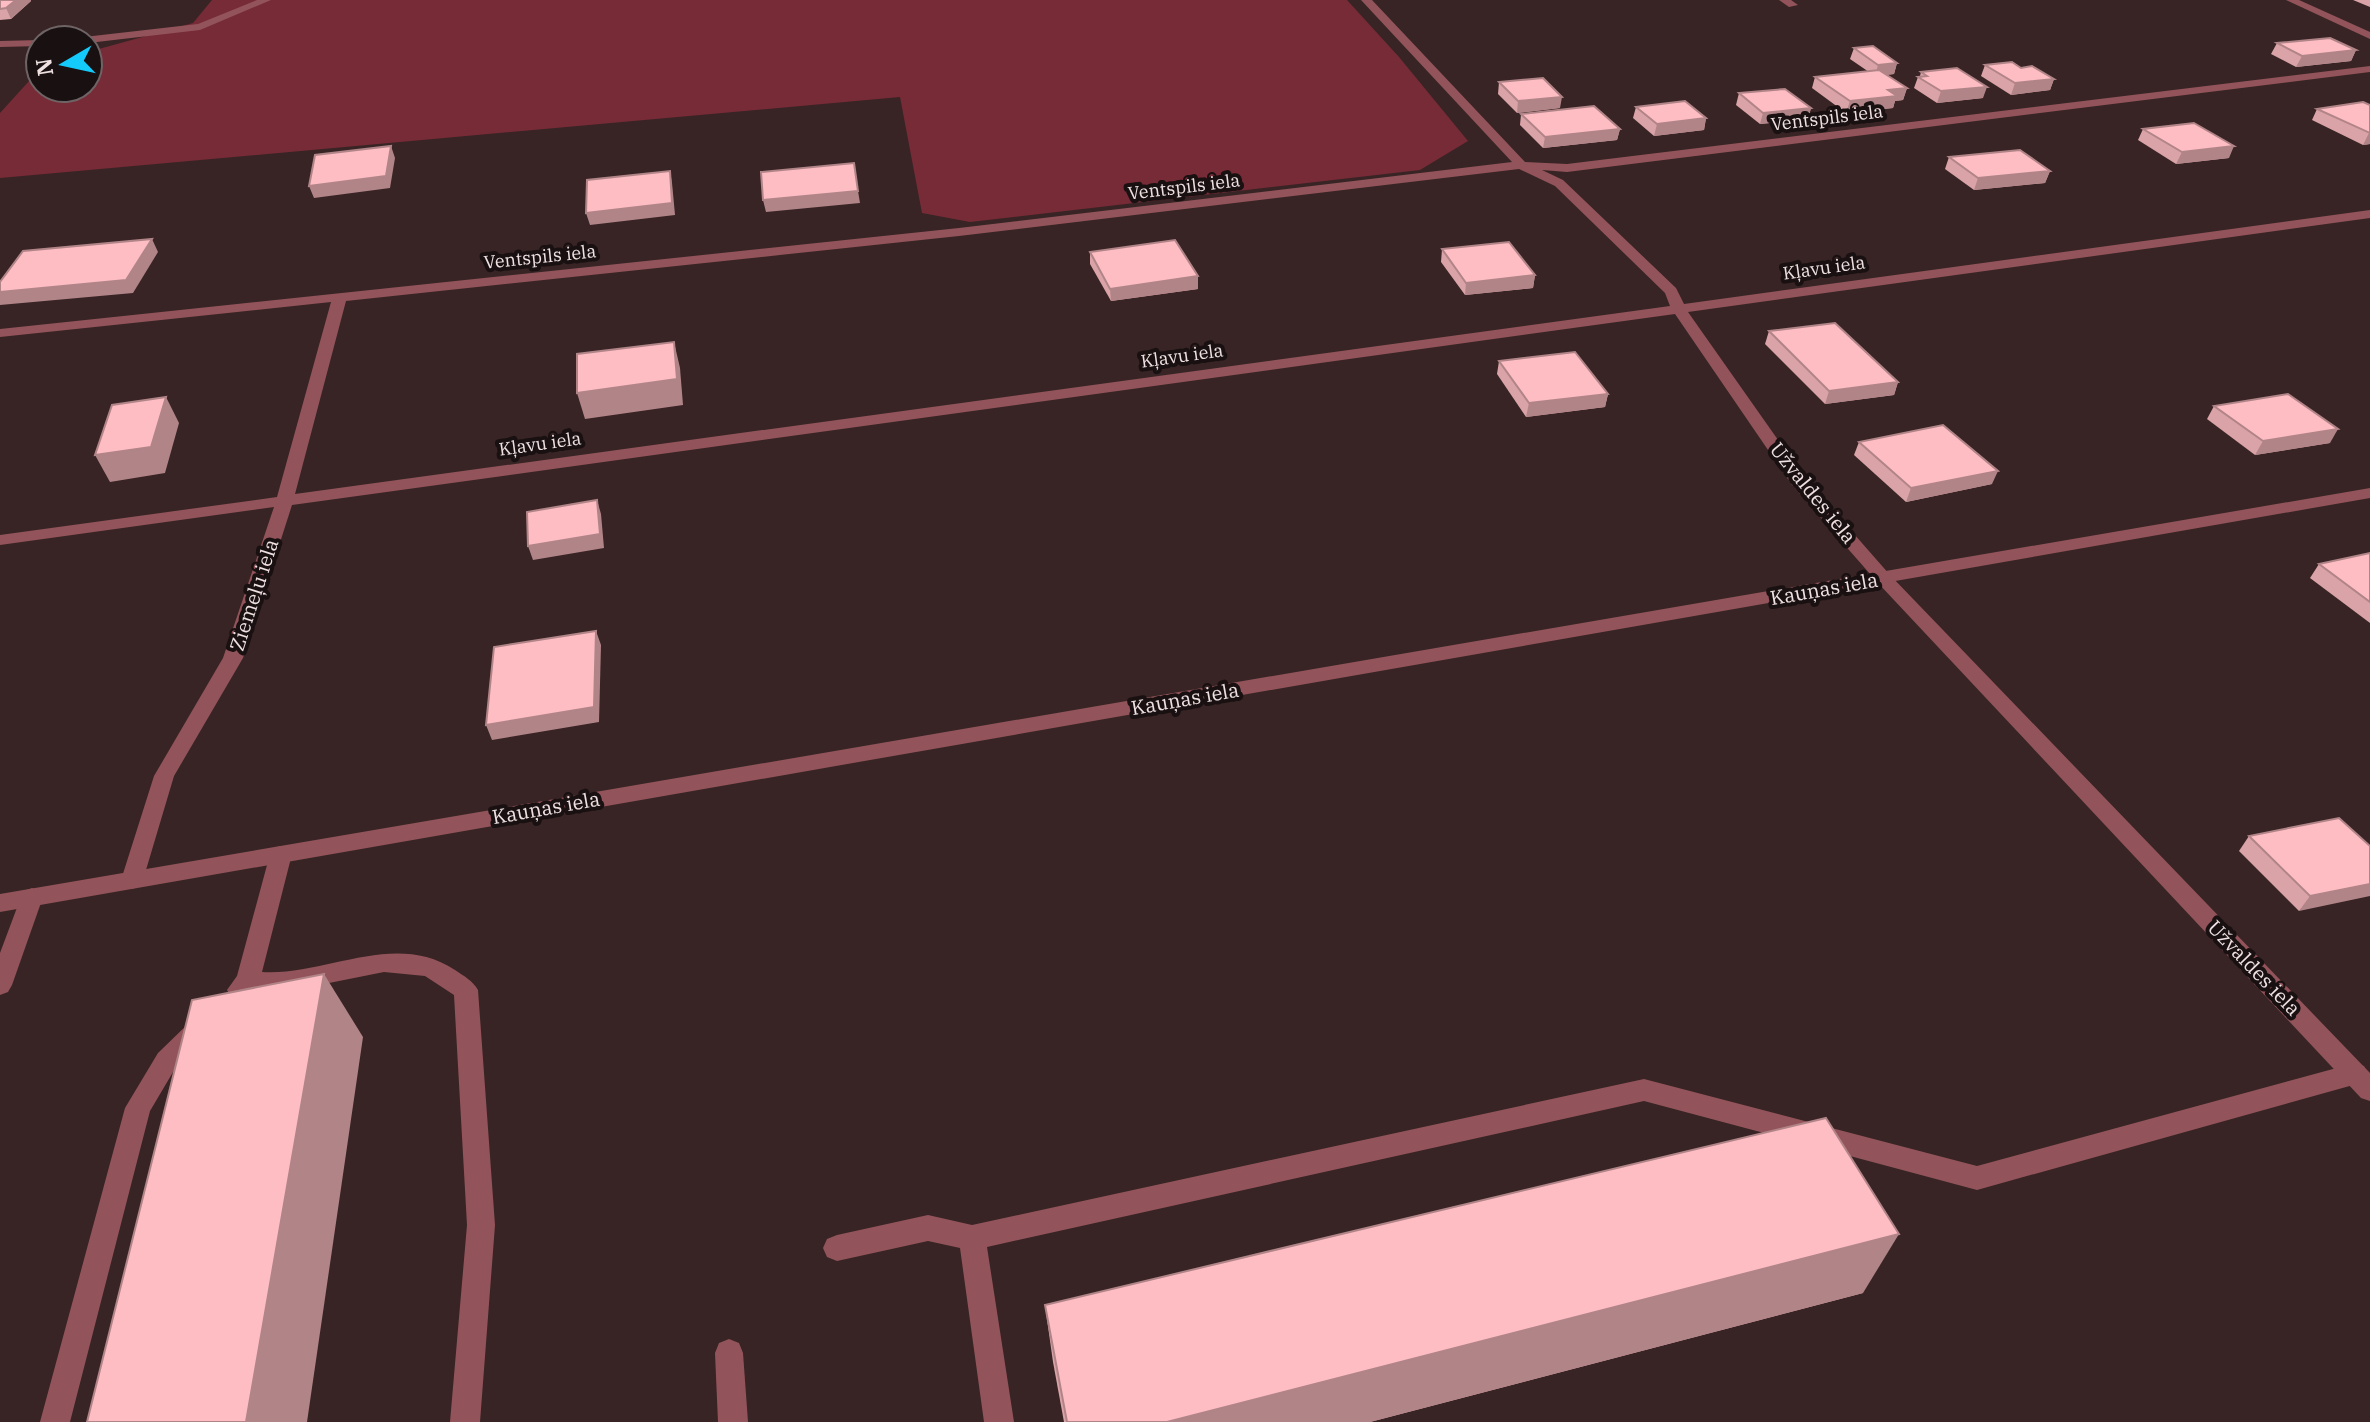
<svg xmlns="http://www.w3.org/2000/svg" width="2370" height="1422" viewBox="0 0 2370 1422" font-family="'IBM Plex Serif',serif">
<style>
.green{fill:#772b37}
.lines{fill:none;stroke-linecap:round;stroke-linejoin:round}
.service{fill:#92545a;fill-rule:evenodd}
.minor{fill:#92545a;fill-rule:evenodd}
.tertiary{fill:#92545a;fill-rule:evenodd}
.wall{fill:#daa3a7}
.shaded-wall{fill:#b18488}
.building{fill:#fdbdc2;stroke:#b18488;stroke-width:2}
.labels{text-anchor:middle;stroke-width:8;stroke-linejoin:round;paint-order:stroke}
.far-street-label{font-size:18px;fill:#efe1e2;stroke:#191011}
.street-label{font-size:20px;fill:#efe1e2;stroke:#191011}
</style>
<rect width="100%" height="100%" fill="#382425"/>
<polygon class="green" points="212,0 1347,0 1399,57 1468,141 1420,170 970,222 922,213 900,97 0,178 0,113 40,69 40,88 88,88 88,52 193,23"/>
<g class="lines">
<g class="service">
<polygon points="1779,0 1791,0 1798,5 1789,7"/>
<path d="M281,846L289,848L292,854L262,972C327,976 394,930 455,970C464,976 473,981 478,990L495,1225L480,1422H450L467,1225L454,995L425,976L384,972L294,990L253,991L239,1000L231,997L227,990L237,976L270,854L273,848Z"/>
<polygon points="199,1019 208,1022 211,1029 176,1067 150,1111 70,1422 40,1422 125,1108 158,1053 190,1022"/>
<polygon points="2355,1063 2364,1066 2368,1074 2364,1082 1977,1190 1644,1101 987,1247 1014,1422 984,1422 960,1248 928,1241 837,1261 827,1257 823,1248 827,1239 837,1235 928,1215 972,1225 1644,1079 1977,1166"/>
<polygon points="729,1339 739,1343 743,1353 748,1422 718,1422 715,1353 719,1343"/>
</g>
<g class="minor">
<polygon points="257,0 271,0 200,30 88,43 88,40 79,40 84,37 198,24"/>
<path d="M1361,0H1372L1525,162L1567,164L2370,66V72L1567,172L1542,170L1563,180L1676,288L1684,304L2370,210V218L1688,312L1804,477L1890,575L2370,1073V1101L2361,1098L1878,583L1792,485L1675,314L292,505L243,658L174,776L143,880L140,886L132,889L124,886L121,880L154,776L223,658L274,507L0,545V535L277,497L331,302L0,337V329L959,228L1512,162ZM1519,169L1555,186L1665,293L1670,306L295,494L346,301L959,236Z"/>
<polygon points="2286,0 2299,0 2370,32 2370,39"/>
<polygon points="40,40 40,46 0,47 0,41"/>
<polygon points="32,888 40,891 43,897 12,985 8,992 0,995 0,953 21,897 24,891"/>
</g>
<polygon class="tertiary" points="2370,488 2370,498 0,912 0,894"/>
</g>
<g class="wall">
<polygon points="0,0 31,1 11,19 0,20"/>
<polygon points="2353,0 2370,0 2370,7"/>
<polygon points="2277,43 2356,50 2351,61 2296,67 2271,54"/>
<polygon points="1854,48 1897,63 1894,74 1886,75 1907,88 1903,100 1895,101 1893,108 1846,113 1812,88 1815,77 1869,72 1850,59"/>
<polygon points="1985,65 2021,68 2054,79 2050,90 2011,95 1981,76"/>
<polygon points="1921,72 1983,98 1937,103 1914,88 1918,77 1920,76"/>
<polygon points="1499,82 1560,108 1517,113 1498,94"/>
<polygon points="1739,93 1811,108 1808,119 1760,124 1736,105"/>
<polygon points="2370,105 2370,144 2363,145 2312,120 2317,109"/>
<polygon points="1636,107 1706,118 1704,130 1654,136 1633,118"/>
<polygon points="1521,114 1620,129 1617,140 1543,148 1520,125"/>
<polygon points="2143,129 2229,158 2176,164 2138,140"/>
<polygon points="1949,157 2050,171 2045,183 1974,190 1945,169"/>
<polygon points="1442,249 1535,275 1533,288 1465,295 1441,262"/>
<polygon points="1090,252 1198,289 1111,301 1090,264"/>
<polygon points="1769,331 1898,382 1894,395 1825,404 1765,344"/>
<polygon points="1499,361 1608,394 1605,407 1526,417 1497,374"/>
<polygon points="2214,406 2330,443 2255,455 2207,419"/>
<polygon points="1859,442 1992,484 1906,502 1854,455"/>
<polygon points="2370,553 2370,623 2310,578 2319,564"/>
<polygon points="2249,836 2370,846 2299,911 2239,851"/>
<polygon points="1863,1293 1370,1422 1064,1422 1053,1362 1045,1305"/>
</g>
<g class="shaded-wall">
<polygon points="16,0 31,0 31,1 11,19 6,8"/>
<polygon points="2356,50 2351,61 2296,67 2302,56"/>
<polygon points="1897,63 1894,74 1875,76 1878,65"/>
<polygon points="2054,79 2050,90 2011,95 2015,83"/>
<polygon points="1987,87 1983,98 1937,103 1941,91"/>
<polygon points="1907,88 1903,100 1895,101 1893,108 1846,113 1850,101 1888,90"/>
<polygon points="1562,97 1560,108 1517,113 1518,101"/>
<polygon points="1811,108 1808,119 1760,124 1763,113"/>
<polygon points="1706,118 1704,130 1654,136 1657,124"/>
<polygon points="1620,129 1617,140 1543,148 1545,137"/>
<polygon points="2370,133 2370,144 2363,145 2369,133"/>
<polygon points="391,146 395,158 390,188 314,198 309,186"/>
<polygon points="2234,146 2229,158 2176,164 2182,152"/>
<polygon points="670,171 672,183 675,215 590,225 586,213"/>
<polygon points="2050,171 2045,183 1974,190 1978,178"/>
<polygon points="858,191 860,203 766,212 763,200"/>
<polygon points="152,239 158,252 133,293 0,305 0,292"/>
<polygon points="1535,275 1533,288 1465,295 1466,283"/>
<polygon points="1198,276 1198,289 1111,301 1110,289"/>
<polygon points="674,342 680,368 683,405 585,419 577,393"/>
<polygon points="1898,382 1894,395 1825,404 1829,391"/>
<polygon points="1608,394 1605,407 1526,417 1529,403"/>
<polygon points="166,397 179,423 165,473 110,482 95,455"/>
<polygon points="2338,429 2330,443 2255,455 2263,441"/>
<polygon points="1998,471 1992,484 1906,502 1911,488"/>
<polygon points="597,500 601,514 604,548 533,560 528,546"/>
<polygon points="596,631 601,645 599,722 492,740 486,725"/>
<polygon points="2370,884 2370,896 2299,911 2310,896"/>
<polygon points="324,974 363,1037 307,1422 246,1422"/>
<polygon points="1899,1234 1863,1293 1370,1422 1167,1422"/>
</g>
<g class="building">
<polygon points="0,0 16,0 6,8 0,9"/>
<polygon points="2330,38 2356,50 2302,56 2277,43"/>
<polygon points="1873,46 1897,63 1878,65 1854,48"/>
<polygon points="2012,62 2021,68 2032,66 2054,79 2015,83 1985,65"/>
<polygon points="1957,68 1987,87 1941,91 1918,77 1927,76 1921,72"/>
<polygon points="1879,70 1907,88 1888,90 1897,96 1850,101 1815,77"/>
<polygon points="1543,78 1562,97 1518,101 1499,82"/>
<polygon points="1785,89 1811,108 1763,113 1739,93"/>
<polygon points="1685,101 1706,118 1657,124 1636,107"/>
<polygon points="2363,102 2370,105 2370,133 2317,109"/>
<polygon points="1594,106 1620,129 1545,137 1521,114"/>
<polygon points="2194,123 2234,146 2182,152 2143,129"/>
<polygon points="391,146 386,176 309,186 315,155"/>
<polygon points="2020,150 2050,171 1978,178 1949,157"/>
<polygon points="854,163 858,191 763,200 761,172"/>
<polygon points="670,171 672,203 586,213 587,180"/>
<polygon points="152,239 126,280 0,292 0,282 23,251"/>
<polygon points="1175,240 1198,276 1110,289 1090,252"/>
<polygon points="1509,242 1535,275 1466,283 1442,249"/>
<polygon points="1835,323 1898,382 1829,391 1769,331"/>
<polygon points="674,342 677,379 577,393 577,354"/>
<polygon points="1575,352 1608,394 1529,403 1499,361"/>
<polygon points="2288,394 2338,429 2263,441 2214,406"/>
<polygon points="166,397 151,447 95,455 112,405"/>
<polygon points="1943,425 1998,471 1911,488 1859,442"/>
<polygon points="597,500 600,534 528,546 527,512"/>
<polygon points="2370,553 2370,602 2319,564"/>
<polygon points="596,631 594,707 486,725 494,647"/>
<polygon points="2339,818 2370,846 2370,884 2310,896 2249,836"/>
<polygon points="324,974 246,1422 87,1422 192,1000"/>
<polygon points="1826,1118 1899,1234 1167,1422 1067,1422 1045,1305"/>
</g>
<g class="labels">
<g class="far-street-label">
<text transform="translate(1827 118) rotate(-7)" y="6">Ventspils iela</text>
<text transform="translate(1184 187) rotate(-7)" y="6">Ventspils iela</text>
<text transform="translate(540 257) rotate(-6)" y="6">Ventspils iela</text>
<text transform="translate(1824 268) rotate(-8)" y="6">Kļavu iela</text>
<text transform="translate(1182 356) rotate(-8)" y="6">Kļavu iela</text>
<text transform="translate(540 444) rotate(-8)" y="6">Kļavu iela</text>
</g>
<g class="street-label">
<text transform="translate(1813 493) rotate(51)" y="7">Užvaldes iela</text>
<text transform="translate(1824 589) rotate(-10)" y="7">Kauņas iela</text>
<text transform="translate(254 595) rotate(-72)" y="7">Ziemeļu iela</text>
<text transform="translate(1185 699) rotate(-10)" y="7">Kauņas iela</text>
<text transform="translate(546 808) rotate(-10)" y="7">Kauņas iela</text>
<text transform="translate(2254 968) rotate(46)" y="7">Užvaldes iela</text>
</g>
</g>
<g transform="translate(64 64) rotate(261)"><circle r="38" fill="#191011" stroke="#6f6465" stroke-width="2"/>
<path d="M0-6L14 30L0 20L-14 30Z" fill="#14cafb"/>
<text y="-12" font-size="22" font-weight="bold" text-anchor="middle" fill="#efe1e2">N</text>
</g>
</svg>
